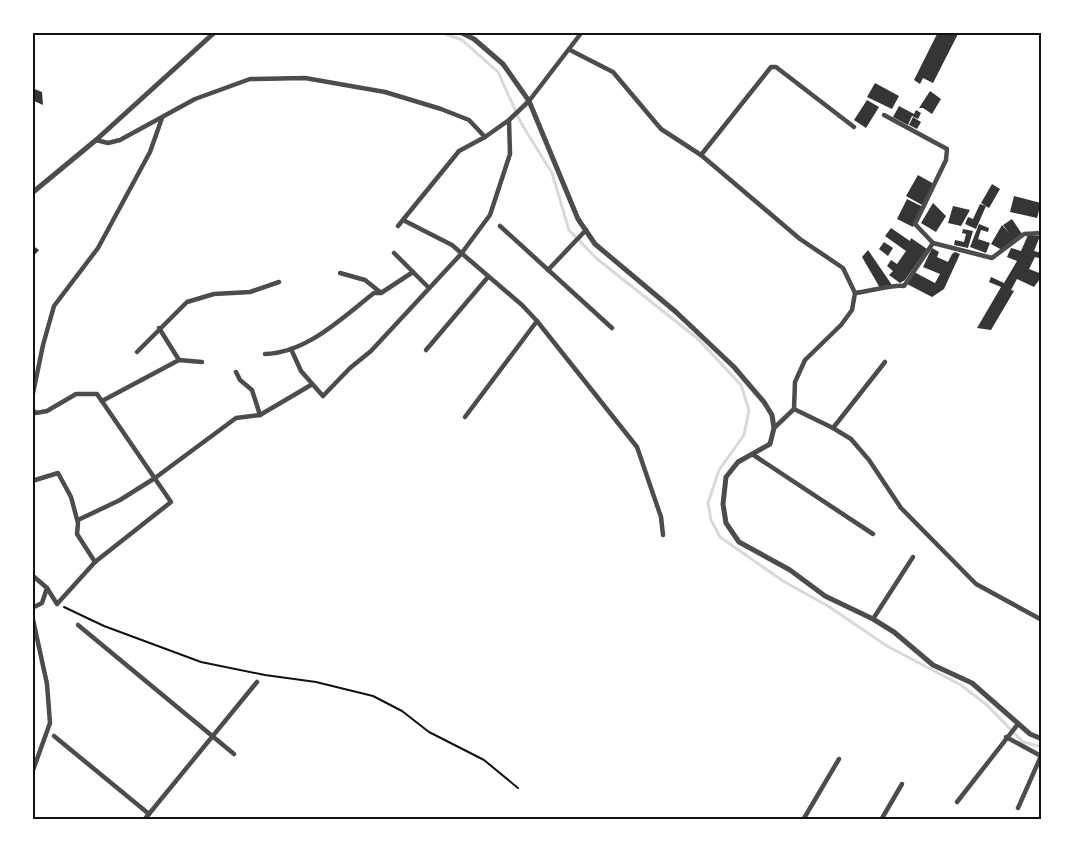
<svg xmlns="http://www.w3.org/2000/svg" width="1074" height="852" viewBox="0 0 1074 852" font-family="'Titillium Web',sans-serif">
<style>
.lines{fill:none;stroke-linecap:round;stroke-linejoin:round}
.stream{stroke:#d9d9d9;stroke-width:3}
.building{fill:#353535}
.path{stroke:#111;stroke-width:2}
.minor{stroke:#4c4c4c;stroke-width:4.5}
.tertiary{stroke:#4c4c4c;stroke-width:5}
.neatline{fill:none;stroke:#111;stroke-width:2}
</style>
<rect width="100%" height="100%" fill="#fff"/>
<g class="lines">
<polyline class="stream" points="440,32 462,40 498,72 521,123 552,173 569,230 596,258 698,339 741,385 749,410 744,435 719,470 708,503 711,520 720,537 783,581 828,606 887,646 961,685 987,705 1023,742 1042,747"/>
</g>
<g class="building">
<polygon points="938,32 959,32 933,83 923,78 920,84 914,80"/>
<polygon points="875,83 899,96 892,109 867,97"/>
<polygon points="32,88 42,92 43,105 32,100"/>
<polygon points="930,91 941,99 932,114 923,108 919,108"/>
<polygon points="867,100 879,107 866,128 854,120"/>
<polygon points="899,106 914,114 916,110 921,113 918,119 912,116 908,125 893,117"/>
<polygon points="913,117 921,122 917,129 909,125"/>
<polygon points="918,175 934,184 922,205 906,196"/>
<polygon points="992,184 1000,189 989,208 981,203"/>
<polygon points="1014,196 1041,203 1037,218 1010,212"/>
<polygon points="907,199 923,207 913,227 897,219"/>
<polygon points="933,203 946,216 936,232 921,223"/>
<polygon points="980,204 986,206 976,229 965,224 968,217 973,219"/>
<polygon points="953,206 970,210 961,226 948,223"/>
<polygon points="1012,219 1022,234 1002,250 991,244 1002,225 1009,233 1003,225"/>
<polygon points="979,224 989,228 988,232 981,230 978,239 990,243 986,253 970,247"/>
<polygon points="891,228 910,241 911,238 927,249 905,280 900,283 889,275 893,271 887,266 891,260 897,264 906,251 885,236"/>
<polygon points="963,229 973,231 968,248 954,245 955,240 964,242 966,234 962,233"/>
<polygon points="1028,235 1040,236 1034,251 1042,253 1042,259 1035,257 1029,269 1042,274 1042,276 1034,287 1017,279 1011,290 1014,291 991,330 977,328 1001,287 989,282 991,277 1004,283 1017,261 1007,257 1011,248 1021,251"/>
<polygon points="884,242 893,248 888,256 879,249"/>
<polygon points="32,245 39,250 32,258"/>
<polygon points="932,248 939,252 937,257 948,262 952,254 955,252 960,254 944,289 932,297 907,284 914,272 935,283 940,274 923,267"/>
<polygon points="868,250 892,285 880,288 862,257"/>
</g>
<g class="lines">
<polyline class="path" points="64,607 104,626 201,662 265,675 316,682 373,696 402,711 429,732 484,760 518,788"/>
<g class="minor">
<polyline points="570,50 613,72 661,129 701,155 800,239 843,268 855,293 852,310 841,325 805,360 795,382 794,409 774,428"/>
<polyline points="884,115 947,149 946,160 915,224 933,243"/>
<polyline points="96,140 108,143 120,140 195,99 250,79 305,78 385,92 441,109 469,120 485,137"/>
<polyline points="701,155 771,67 776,67 854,127"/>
<polyline points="403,220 452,245 522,305 537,321 637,447 661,517 663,535"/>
<polyline points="398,226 459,151 485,137 509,120 529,101 582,32"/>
<polyline points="500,226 612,328"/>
<polyline points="394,253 429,288"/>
<polyline points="548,270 586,230"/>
<polyline points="340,273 365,280 380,292"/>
<path d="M855,293C867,292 894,284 904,286L933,243L992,258L1024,234L1042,233"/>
<polyline points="159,328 179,360"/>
<polyline points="291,349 301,371 323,396 350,368 371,351 461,254 490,215 510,154 509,120"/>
<polyline points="426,350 488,277"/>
<polyline points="137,352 187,302 214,294 250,292 279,282"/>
<path d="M265,354C307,353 343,317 374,293H381L413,272"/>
<polyline points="236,372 240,380 252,390 260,415"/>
<polyline points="32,398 43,345 54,306 98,248 150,152 162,118"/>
<polyline points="102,401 179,360 202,362"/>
<polyline points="32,409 36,413 47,411 76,394 97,394 171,502 95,562 57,604 47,588 32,575"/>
<polyline points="794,409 833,428 851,439 869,460 901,508 976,584 1042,620"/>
<polyline points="465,417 537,321"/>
<polyline points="833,428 885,362"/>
<polyline points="752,454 873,534"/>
<polyline points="32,481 58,473 71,497 78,523 77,534 95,562"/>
<polyline points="78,520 120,500 155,478 236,418 260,415 311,385"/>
<polyline points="32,608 42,603 47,588"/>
<polyline points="32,615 47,684 50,723 32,773"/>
<polyline points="873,619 913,557"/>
<polyline points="78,625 234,754"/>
<polyline points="54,736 149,814"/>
<polyline points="1006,737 1041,756 1018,808"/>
<polyline points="957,802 1018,724"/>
<polyline points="144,820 257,682"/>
<polyline points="803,820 839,759"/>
<polyline points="881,820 902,784"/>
</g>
<g class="tertiary">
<polyline points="460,32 474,39 503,64 529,101 578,219 595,244 676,312 734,367 764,402 772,415 774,428 770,444 738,462 726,477 723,504 726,523 739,542 790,570 825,596 873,619 894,632 933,665 972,683 1030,734 1042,739"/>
<polyline points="32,193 96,140 215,32"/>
</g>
</g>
<rect width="1074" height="852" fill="none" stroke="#ffffff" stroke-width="68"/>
<rect x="34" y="34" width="1006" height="784" class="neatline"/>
</svg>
